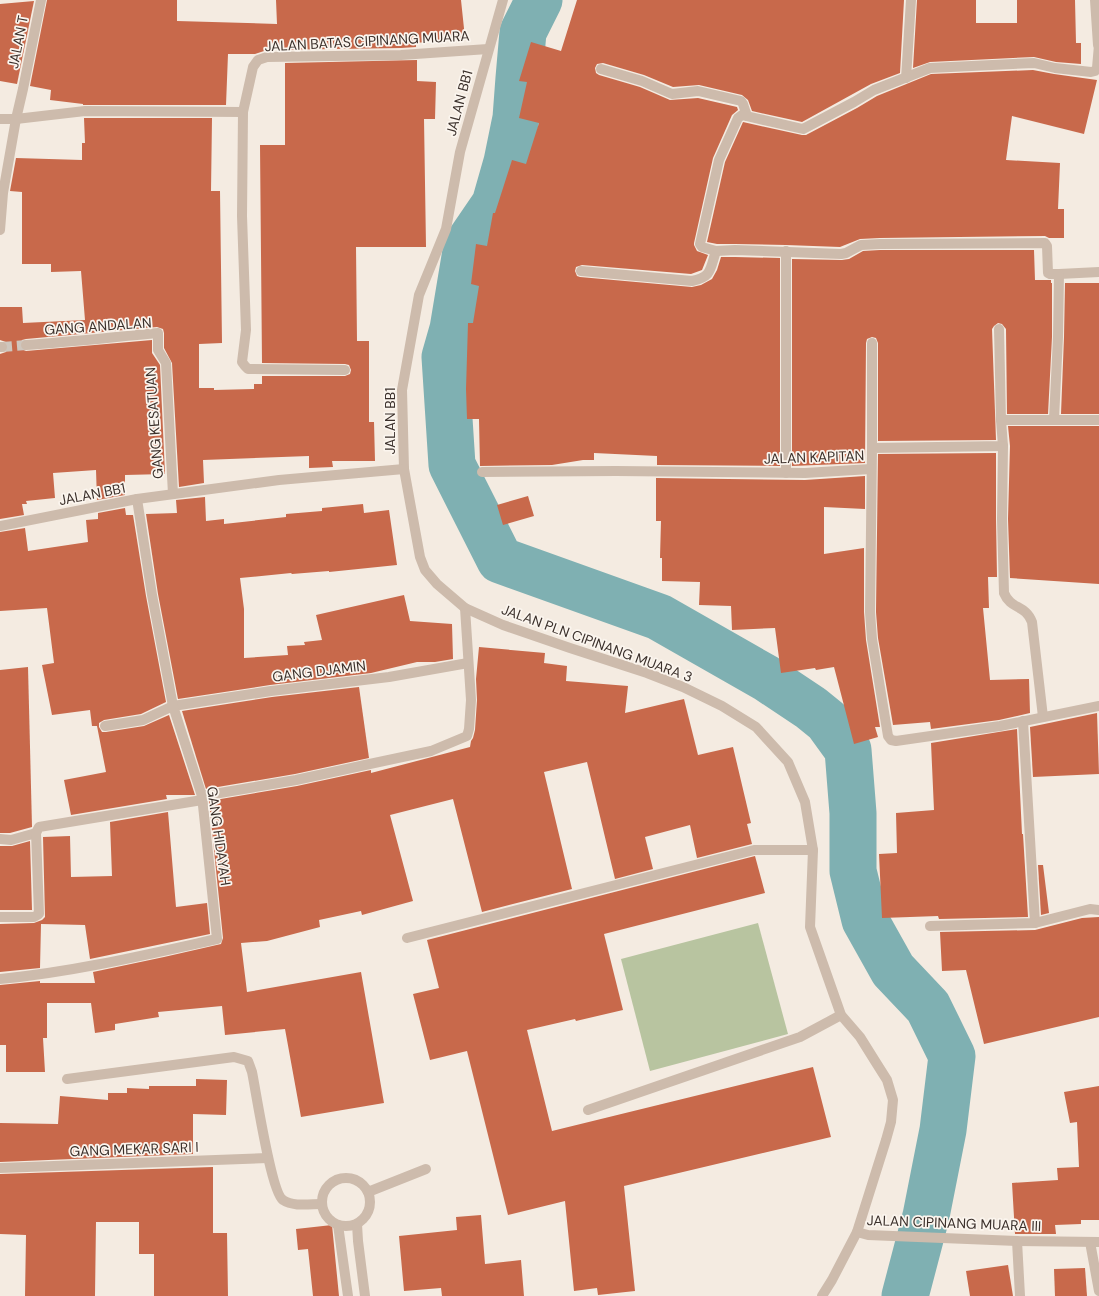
<svg xmlns="http://www.w3.org/2000/svg" width="1099" height="1296" viewBox="0 0 1099 1296" font-family="'DM Sans',sans-serif">
<style>
.green{fill:#b8c4a0}
.lines{fill:none;stroke-linecap:round;stroke-linejoin:round}
.river{stroke:#7fb0b2;stroke-width:47}
.building{fill:#c8694b}
.minor-tunnel{stroke:#cfc6bd;stroke-width:10;stroke-dasharray:10 5;stroke-linecap:butt}
.service{stroke:#cdbbac;stroke-width:10}
.minor{stroke:#cdbbac;stroke-width:10}
.tertiary{stroke:#cdbbac;stroke-width:10}
.labels{text-anchor:middle;stroke-width:3.5;stroke-linejoin:round;paint-order:stroke}
.street-label{font-size:14px;fill:#3b302b;stroke:#fbf5ee}
</style>
<rect width="100%" height="100%" fill="#f4ebe1"/>
<polygon class="green" points="758,923 788,1034 650,1071 621,959"/>
<g class="lines">
<polyline class="river" points="539,0 523,32 519,78 516,118 507,162 495,204 467,245 453,329 445,357 452,465 500,560 659,617 766,678 811,708 827,721 848,750 853,813 853,871 865,920 893,970 928,1007 952,1056 943,1130 926,1216 905,1296"/>
</g>
<g class="building">
<polygon points="47,0 177,0 177,21 277,24 276,0 461,0 465,38 416,43 416,47 401,48 267,50 255,54 228,54 226,105 83,105 83,104 50,100 51,90 30,86"/>
<polygon points="577,0 904,0 900,73 871,84 802,122 752,111 748,100 742,95 699,85 673,87 644,75 603,63 597,64 595,68 596,73 599,75 640,87 670,100 698,98 737,107 738,110 732,115 713,158 694,243 694,245 697,251 708,255 702,270 691,274 582,265 576,267 575,271 577,276 580,277 692,287 701,285 712,279 717,270 721,257 735,257 780,258 780,466 657,465 657,456 594,453 594,460 583,460 552,465 480,466 479,419 467,419 466,389 468,323 473,323 479,286 471,284 476,244 487,246 493,213 495,213 512,160 526,164 539,123 519,118 527,82 519,81 531,42 561,51"/>
<polygon points="917,0 976,0 976,23 1017,23 1017,0 1075,0 1076,43 1081,43 1081,64 1056,62 1034,57 930,62 913,68"/>
<polygon points="34,1 17,84 0,81 0,4"/>
<polygon points="417,60 417,81 436,82 435,119 424,119 426,247 356,247 357,341 369,341 369,422 374,422 375,461 332,461 333,467 309,468 309,456 203,460 204,483 179,487 172,363 164,348 164,333 163,329 157,327 26,339 22,340 20,345 21,349 26,351 152,340 152,353 160,365 165,474 125,475 125,495 97,500 96,470 53,473 55,498 26,501 27,504 22,504 24,515 0,519 0,354 6,352 8,347 6,342 0,340 0,307 22,307 23,323 85,320 81,271 51,272 51,264 22,264 22,192 10,191 16,158 82,160 82,143 85,143 84,118 212,118 211,191 220,191 222,343 199,344 199,388 214,388 214,390 254,389 254,384 262,384 262,376 345,376 350,374 351,370 349,365 345,364 262,363 260,145 285,145 285,63"/>
<polygon points="1033,70 1054,74 1097,80 1084,134 1012,116 1006,160 1060,163 1058,209 1064,209 1064,238 1049,238 1045,236 880,238 860,239 840,247 786,245 735,244 717,244 707,242 725,162 743,122 802,135 806,135 857,108 877,96 931,74"/>
<polygon points="880,250 1034,250 1035,280 1051,280 1051,283 1052,283 1052,337 1048,414 1007,414 1006,329 1002,324 998,323 994,326 992,329 996,440 878,441 878,343 876,338 872,337 867,339 866,343 865,463 792,466 792,259 842,260 849,259 863,251"/>
<polygon points="1065,283 1099,283 1099,414 1061,414 1064,337"/>
<polygon points="1008,426 1099,426 1099,584 1010,578 1008,519 1010,446"/>
<polygon points="996,453 996,519 997,577 988,577 989,608 983,608 990,680 1029,679 1030,713 999,720 931,729 930,722 893,725 878,638 876,612 878,454"/>
<polygon points="865,476 865,509 824,507 824,554 864,548 864,612 866,640 880,727 875,727 878,737 854,744 834,667 816,670 815,668 781,673 775,628 732,630 731,606 699,605 700,582 662,581 662,558 660,558 661,521 656,521 656,478 805,480"/>
<polygon points="528,496 534,516 503,525 497,505"/>
<polygon points="205,497 206,521 224,519 224,524 286,517 286,514 322,511 322,508 363,504 364,513 389,510 397,565 329,572 329,571 292,574 291,573 240,578 244,609 244,658 288,655 287,646 305,645 304,642 322,640 316,615 404,595 410,621 452,624 453,659 435,662 417,662 371,673 270,685 178,699 158,594 146,514 177,513 176,500"/>
<polygon points="125,508 126,515 133,515 146,596 166,702 141,714 104,720 99,723 99,727 102,732 106,732 144,726 169,715 195,795 166,795 167,799 71,815 64,780 106,772 97,726 92,726 90,710 52,715 42,665 54,663 47,608 0,611 0,532 25,528 28,551 88,542 86,520 98,519 98,513"/>
<polygon points="479,647 545,653 544,663 567,666 566,681 628,686 625,713 684,699 698,755 733,747 751,823 747,824 752,844 697,858 690,825 645,837 653,869 615,879 587,762 544,772 572,889 482,912 453,799 390,815 413,901 362,915 361,911 319,920 320,927 267,941 241,943 247,992 361,972 384,1103 301,1117 285,1029 225,1035 222,1006 158,1012 159,1017 115,1024 115,1030 95,1033 91,1003 47,1003 47,1038 43,1038 45,1072 6,1072 6,1045 0,1045 0,985 40,981 40,983 95,983 93,972 164,957 221,944 223,938 209,801 297,786 371,770 371,773 470,747 471,741 473,738 475,730 477,700 476,679"/>
<polygon points="28,667 32,827 10,833 0,833 0,670"/>
<polygon points="359,687 369,758 295,774 206,789 182,711 272,697"/>
<polygon points="1097,713 1099,774 1033,777 1030,727"/>
<polygon points="1017,729 1022,834 1023,834 1028,917 939,919 938,916 882,918 879,854 897,853 896,813 934,810 931,743"/>
<polygon points="168,812 176,907 207,903 210,934 90,959 85,925 41,924 40,968 0,972 0,924 34,923 42,920 45,917 43,837 70,836 71,877 112,876 110,822"/>
<polygon points="30,841 32,910 0,910 0,846 12,846"/>
<polygon points="755,856 765,893 604,934 623,1010 576,1021 575,1019 527,1030 552,1131 813,1067 831,1137 624,1186 635,1291 598,1295 597,1288 574,1291 565,1201 508,1215 467,1051 430,1060 413,994 439,988 427,940"/>
<polygon points="1038,865 1043,865 1049,913 1041,915"/>
<polygon points="1099,917 1099,1017 984,1044 966,970 942,971 940,932 1035,930 1082,918"/>
<polygon points="196,1079 227,1080 226,1115 193,1114 193,1154 0,1162 0,1123 58,1124 60,1096 108,1100 108,1093 127,1093 127,1088 149,1089 149,1086 196,1086"/>
<polygon points="1099,1086 1099,1220 1081,1220 1081,1224 1055,1225 1056,1234 1015,1234 1012,1183 1058,1180 1057,1168 1079,1167 1077,1122 1070,1123 1064,1092"/>
<polygon points="213,1167 213,1233 227,1233 228,1296 154,1296 154,1254 139,1254 139,1222 96,1222 95,1296 25,1296 26,1235 0,1234 0,1174"/>
<polygon points="481,1215 485,1264 521,1260 524,1296 442,1296 441,1288 404,1291 399,1236 457,1230 456,1217"/>
<polygon points="332,1225 339,1296 313,1296 308,1249 298,1250 296,1229"/>
<polygon points="1008,1265 1013,1296 970,1296 966,1271"/>
<polygon points="1085,1268 1087,1296 1055,1296 1054,1269"/>
</g>
<g class="lines">
<polyline class="minor-tunnel" points="2,347 26,345"/>
<g class="service">
<polyline points="407,938 754,850 813,850"/>
<path d="M67,1079L234,1057L248,1061L252,1072C256,1091 271,1192 283,1200C293,1207 310,1204 322,1204"/>
<polyline points="588,1110 800,1037 841,1015"/>
<circle cx="346" cy="1202" r="24"/>
<polyline points="368,1192 426,1169"/>
<polyline points="357,1224 358,1241 365,1296"/>
<polyline points="338,1225 348,1296"/>
<polyline points="1017,1241 1020,1296"/>
</g>
<g class="minor">
<polyline points="1095,0 1098,45"/>
<polyline points="601,69 642,81 672,94 698,91 741,101 743,104 747,116"/>
<polyline points="906,78 911,0"/>
<polyline points="243,112 242,216 246,330 242,362 245,366 248,369 345,370"/>
<polyline points="0,119 16,119 85,111 243,112 253,67 258,60 267,57 401,55 488,49"/>
<polyline points="0,230 3,193 16,119 23,89 41,0"/>
<path d="M581,271L692,281C712,277 710,269 716,251"/>
<polyline points="1059,274 1099,272"/>
<polyline points="999,329 1001,420"/>
<path d="M26,345C70,342 114,337 158,333V350L166,363L173,494"/>
<polyline points="0,347 2,347"/>
<polyline points="1054,419 1058,337 1059,274 1050,274 1048,273 1047,246 1045,243 880,244 861,245 846,253 841,254 735,250 716,251 702,247 700,244 719,160 738,118 742,115 803,129 854,102 874,90 930,68 1034,63 1055,68 1091,72 1095,71 1097,68 1099,45"/>
<polyline points="1099,420 1001,420 1003,446 872,448 870,612 872,639 888,736 891,740 896,741 1000,726 1099,706"/>
<path d="M1003,446L1002,519L1004,593C1011,610 1025,604 1032,622L1043,717"/>
<polyline points="872,448 872,343"/>
<polyline points="482,472 616,471 805,473 871,469"/>
<polyline points="786,473 786,251"/>
<polyline points="1023,721 1035,923"/>
<polyline points="105,726 143,720 173,706 271,691 389,677 468,663"/>
<polyline points="202,796 296,780 365,765 431,751 467,736 469,729 471,700 465,608"/>
<polyline points="0,839 11,840 36,833"/>
<polyline points="0,917 34,917 39,914 36,833 39,827 202,800"/>
<polyline points="930,926 1035,923 1090,909 1099,910"/>
<path d="M0,979C73,972 145,955 217,939L202,796L173,706L152,595L137,499"/>
<polyline points="0,1168 268,1158"/>
<polyline points="1090,1242 1099,1291"/>
</g>
<g class="tertiary">
<polyline points="503,0 460,152 446,229 419,295 402,390 404,469 420,557 425,570 437,584 465,608 503,625 570,648 647,673 683,687 722,706 756,727 788,762 805,802 813,850 810,927 841,1015 860,1037 875,1061 887,1080 893,1100 891,1122 886,1140 857,1232 832,1280 822,1296"/>
<polyline points="0,526 137,499 279,480 404,469"/>
<polyline points="857,1232 868,1235 1017,1241 1099,1242"/>
</g>
</g>
<g class="labels">
<g class="street-label">
<text transform="translate(367 41) rotate(-3)" y="5">JALAN BATAS CIPINANG MUARA</text>
<text transform="translate(18 42) rotate(-79)" y="5">JALAN T</text>
<text transform="translate(459 103) rotate(-75)" y="5">JALAN BB1</text>
<text transform="translate(98 326) rotate(-4)" y="5">GANG ANDALAN</text>
<text transform="translate(390 421) rotate(-90)" y="5">JALAN BB1</text>
<text transform="translate(154 423) rotate(-94)" y="5">GANG KESATUAN</text>
<text transform="translate(814 457) rotate(-2)" y="5">JALAN KAPITAN</text>
<text transform="translate(92 494) rotate(-11)" y="5">JALAN BB1</text>
<text transform="translate(597 643) rotate(20)" y="5">JALAN PLN CIPINANG MUARA 3</text>
<text transform="translate(319 671) rotate(-7)" y="5">GANG DJAMIN</text>
<text transform="translate(219 836) rotate(82)" y="5">GANG HIDAYAH</text>
<text transform="translate(134 1149) rotate(-2)" y="5">GANG MEKAR SARI I</text>
<text transform="translate(954 1223) rotate(2)" y="5">JALAN CIPINANG MUARA III</text>
</g>
</g>
</svg>
